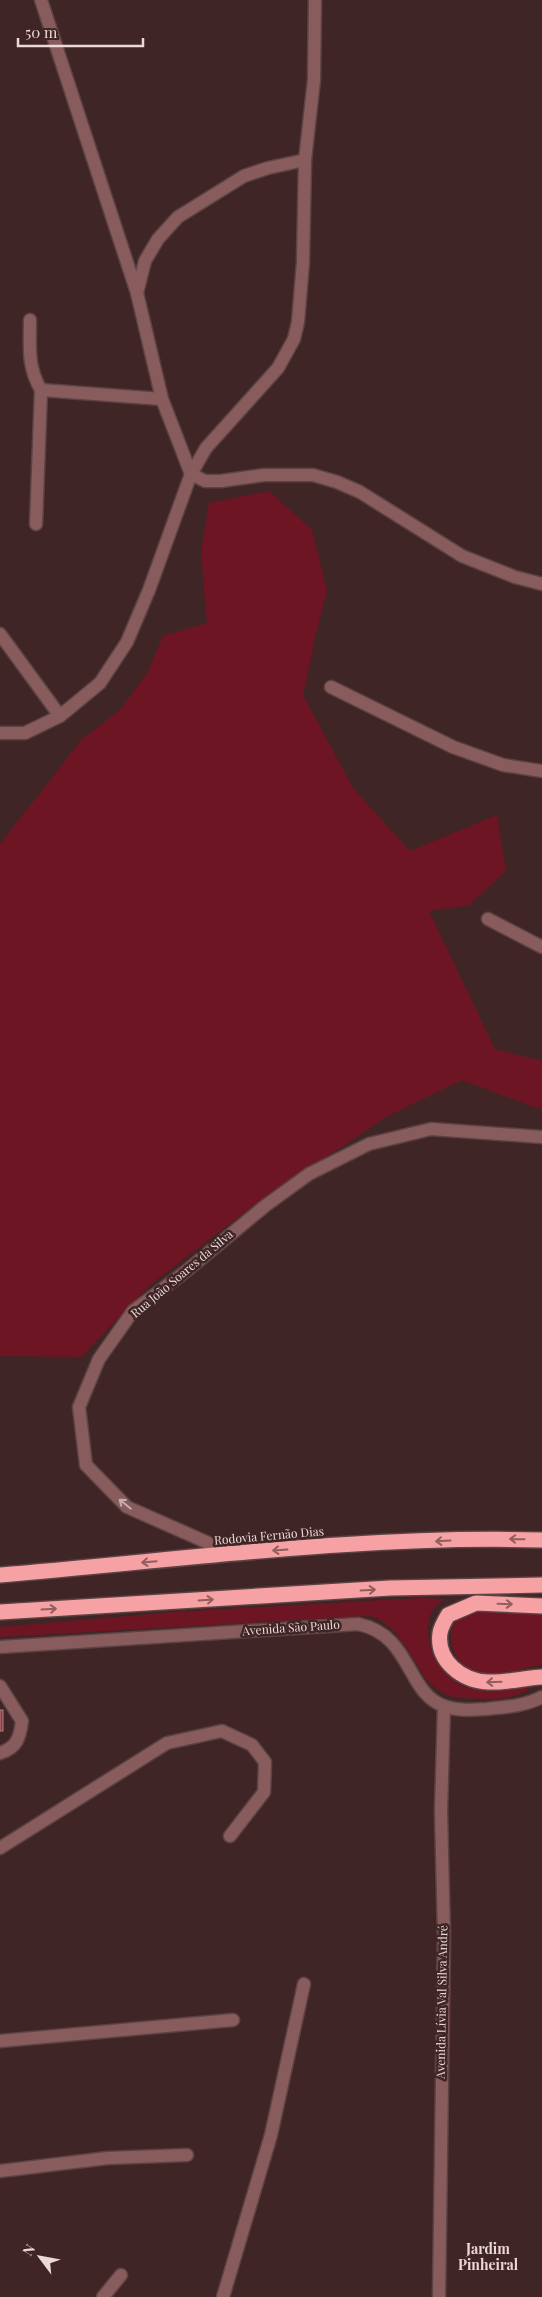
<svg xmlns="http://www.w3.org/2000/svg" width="542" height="2297" viewBox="0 0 542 2297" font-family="'Playfair Display',serif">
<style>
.green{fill:#6e1523}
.building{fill:#963740;stroke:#a78585}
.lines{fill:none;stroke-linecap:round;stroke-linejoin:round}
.minor-casing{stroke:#5b4243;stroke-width:15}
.highway-casing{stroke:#5b4243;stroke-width:18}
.minor{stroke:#885c5d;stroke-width:12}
.highway{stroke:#f6a1a3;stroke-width:15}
.oneway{stroke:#c8adae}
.oneway2{stroke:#925d5e}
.labels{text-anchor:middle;stroke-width:5;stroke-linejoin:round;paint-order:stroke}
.street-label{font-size:12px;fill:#ebd9d9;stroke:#402526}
.neighbourhood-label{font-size:14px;font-weight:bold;fill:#ebd9d9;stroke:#402526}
</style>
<rect width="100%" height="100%" fill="#402526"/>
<g class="green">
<polygon points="269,491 312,530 327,590 315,638 303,695 353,788 410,851 497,815 506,871 469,905 429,911 495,1049 542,1061 542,1110 462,1080 386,1117 253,1206 150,1285 81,1357 0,1356 0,844 82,739 120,710 147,673 163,636 207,623 201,552 209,503"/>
<path d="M420,1598L445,1599C410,1618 434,1676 465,1687C482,1693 513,1687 531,1685L530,1688C514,1699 501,1699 482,1699C471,1698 457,1699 447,1695C412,1680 411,1629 370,1616L0,1637V1627L174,1612Z"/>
<path d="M542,1606V1664C516,1671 467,1686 454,1651C449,1638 450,1630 457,1618L480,1608Z"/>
</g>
<rect class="building" x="0" y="1710" width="3" height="21"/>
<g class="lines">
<g class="minor-casing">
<g id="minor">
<polyline points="41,0 137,293 162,399 191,474"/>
<polyline points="137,293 145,261 158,239 178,217 244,176 268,168 305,160"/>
<path d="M30,320C30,347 27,366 41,390"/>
<polyline points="191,474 205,481 221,481 264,475 313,475 337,482 360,492 462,556 515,577 542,584"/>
<polyline points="36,524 41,390 162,399"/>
<polyline points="0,634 60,716"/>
<polyline points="331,687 453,747 503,765 542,771"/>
<polyline points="0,733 25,733 60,716 100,683 127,642 149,590 191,474 206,448 278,368 294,339 298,322 303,262 305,160 314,80 315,0"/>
<polyline points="488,919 542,947"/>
<polyline points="231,1553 127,1507 86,1465 79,1407 99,1359 133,1311 185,1272 265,1206 309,1174 369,1144 431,1129 542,1137"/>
<path d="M0,1647L358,1624C412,1635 406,1693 444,1706C458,1711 472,1710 486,1709C505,1707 525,1706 542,1697"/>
<path d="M0,1686L22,1721C20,1737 17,1748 0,1753"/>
<polyline points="0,1848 167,1743 222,1731 252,1745 265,1762 264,1792 230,1836"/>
<polyline points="0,2041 233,2020"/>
<polyline points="0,2171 108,2158 187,2155"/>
<polyline points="103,2297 121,2275"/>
<polyline points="223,2297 271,2135 304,1984"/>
<polyline points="439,2297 444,1936 441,1811 444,1706"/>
</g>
</g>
<g class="highway-casing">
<g id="highway">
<path d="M0,1575C180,1560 361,1535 542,1540"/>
<path d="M542,1606L476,1603L448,1615C445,1620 441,1627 440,1633C436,1661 462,1681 488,1682C506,1683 524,1678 542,1677"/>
<polyline points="0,1612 390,1588 542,1585"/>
</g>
</g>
<use href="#minor" class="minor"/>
<use href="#highway" class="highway"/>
</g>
<defs><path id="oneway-shaft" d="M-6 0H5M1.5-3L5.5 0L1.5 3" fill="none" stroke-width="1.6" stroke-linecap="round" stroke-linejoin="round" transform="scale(1.25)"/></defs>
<use class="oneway" href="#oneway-shaft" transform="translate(125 1504) rotate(-141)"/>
<g class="oneway2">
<use href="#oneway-shaft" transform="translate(517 1539) rotate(-179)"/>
<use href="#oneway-shaft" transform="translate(443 1541) rotate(177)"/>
<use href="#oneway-shaft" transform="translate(280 1550) rotate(176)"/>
<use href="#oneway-shaft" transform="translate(149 1562) rotate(175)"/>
<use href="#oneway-shaft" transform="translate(368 1590) rotate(-3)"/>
<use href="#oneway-shaft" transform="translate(206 1600) rotate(-4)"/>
<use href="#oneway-shaft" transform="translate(505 1604) rotate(2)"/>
<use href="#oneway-shaft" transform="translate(49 1609) rotate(-3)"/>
<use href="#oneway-shaft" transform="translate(494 1682) rotate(178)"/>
</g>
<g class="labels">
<g class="street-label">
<text transform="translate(182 1274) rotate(-40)" y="4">Rua João Soares da Silva</text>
<text transform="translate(269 1536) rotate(-5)" y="4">Rodovia Fernão Dias</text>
<text transform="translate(291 1628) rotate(-4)" y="4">Avenida São Paulo</text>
<text transform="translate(442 2002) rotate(-89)" y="4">Avenida Lívia Val Silva André</text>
</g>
<g class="neighbourhood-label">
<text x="488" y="2254">Jardim<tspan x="488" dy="16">Pinheiral</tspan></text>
</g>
</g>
<g transform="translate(40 2257) rotate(302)" stroke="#402526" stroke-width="4" paint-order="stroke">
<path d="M0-4L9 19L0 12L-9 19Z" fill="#ebd9d9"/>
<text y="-8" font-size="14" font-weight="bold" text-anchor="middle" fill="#ebd9d9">N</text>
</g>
<path d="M18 38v8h125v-8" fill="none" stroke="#ebd9d9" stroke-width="2.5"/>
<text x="25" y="38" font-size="15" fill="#ebd9d9" stroke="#402526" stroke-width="4" paint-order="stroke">50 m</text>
</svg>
